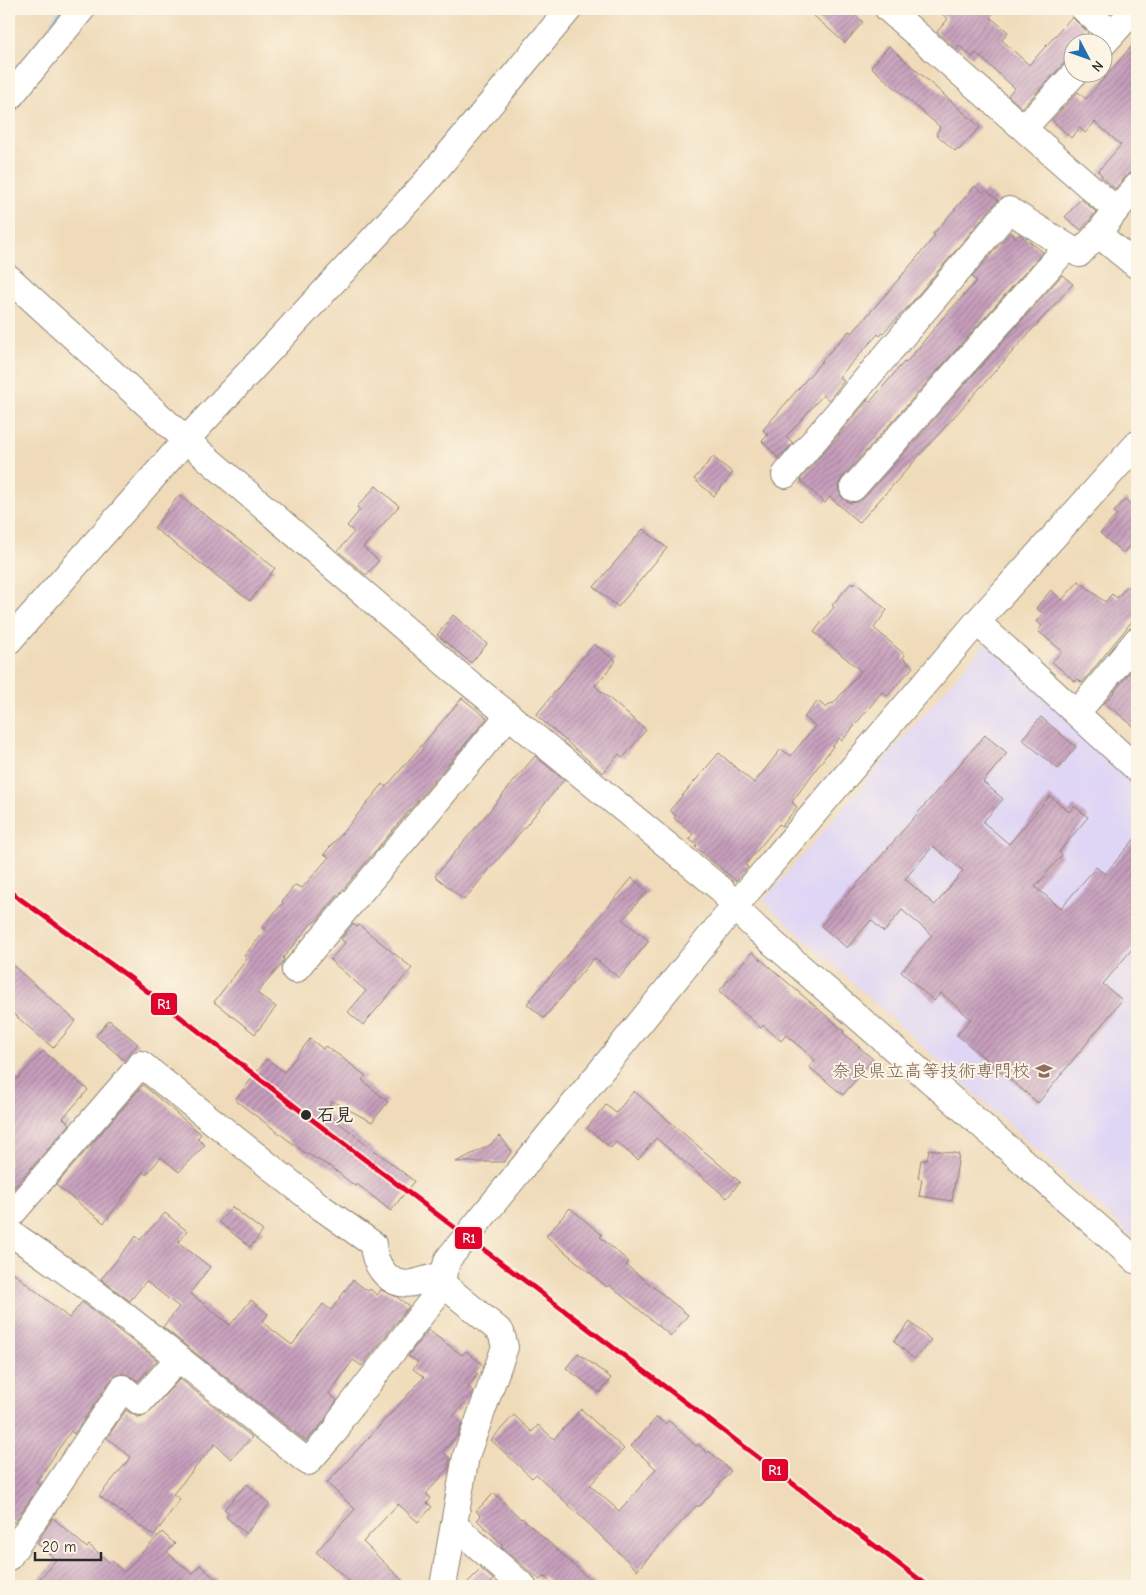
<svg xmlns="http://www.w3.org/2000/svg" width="1146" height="1595" viewBox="0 0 1146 1595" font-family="'Comic Neue','Klee One',sans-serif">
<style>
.built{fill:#dfd5f5}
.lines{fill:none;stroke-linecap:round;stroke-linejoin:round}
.stream{stroke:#8bbaf6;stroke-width:7}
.building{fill:url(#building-hatch);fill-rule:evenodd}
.minor-casing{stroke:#8d8372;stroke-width:28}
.minor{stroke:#fff;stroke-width:26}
.rail-1-casing{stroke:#fcf5e5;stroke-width:9}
.rail-1{stroke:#e4002b;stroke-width:5}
.stop-dot{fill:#2b2b2b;stroke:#fcf5e5;stroke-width:2}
.labels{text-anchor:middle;stroke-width:4;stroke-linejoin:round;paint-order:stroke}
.education-label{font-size:18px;fill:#785e54;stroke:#fcf5e5;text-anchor:end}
.stop-label{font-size:18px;font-weight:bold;fill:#2b2b2b;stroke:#fcf5e5;text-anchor:start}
.line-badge{stroke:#fcf5e5;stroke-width:2}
.badge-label{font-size:14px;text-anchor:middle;font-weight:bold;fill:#fff}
</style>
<defs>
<pattern id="building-hatch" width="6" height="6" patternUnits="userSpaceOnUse" patternTransform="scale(1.25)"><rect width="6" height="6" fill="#c69ebc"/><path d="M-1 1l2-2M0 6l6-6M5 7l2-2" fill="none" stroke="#a18199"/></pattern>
</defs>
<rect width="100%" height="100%" fill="#fcf5e5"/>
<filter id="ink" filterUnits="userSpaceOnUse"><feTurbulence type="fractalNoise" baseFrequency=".02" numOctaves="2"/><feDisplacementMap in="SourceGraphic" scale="10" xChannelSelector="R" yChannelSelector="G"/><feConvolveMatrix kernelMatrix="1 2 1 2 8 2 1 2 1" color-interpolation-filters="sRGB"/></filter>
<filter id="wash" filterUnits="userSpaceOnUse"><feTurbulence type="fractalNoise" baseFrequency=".0096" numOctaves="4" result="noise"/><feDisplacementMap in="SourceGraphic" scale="20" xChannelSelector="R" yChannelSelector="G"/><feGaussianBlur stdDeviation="1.12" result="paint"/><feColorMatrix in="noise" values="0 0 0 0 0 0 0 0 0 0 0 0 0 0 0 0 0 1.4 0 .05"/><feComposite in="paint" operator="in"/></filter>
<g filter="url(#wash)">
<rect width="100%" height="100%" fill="#efdbb9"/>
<polygon class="built" points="986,642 1137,783 1137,1241 763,901"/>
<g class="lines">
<polyline class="stream" points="55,22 65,9"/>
</g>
<g id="blocks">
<g class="building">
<polygon points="806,9 848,9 863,22 845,43"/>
<polygon points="936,9 997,9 990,17 1008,32 1002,40 1029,65 1072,17 1088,33 1080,42 1074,42 1074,58 1065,62 1022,108 1008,95 1015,88 1009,83 976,53 972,57 960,46 957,50 937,32 948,19"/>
<polygon points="1137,40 1137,169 1126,176 1115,189 1101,176 1102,175 1098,171 1121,145 1095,122 1085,133 1080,128 1071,138 1052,120 1078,92 1086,99"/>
<polygon points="889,46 980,127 959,150 957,149 955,151 936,134 940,127 871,67"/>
<polygon points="975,186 983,193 986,190 998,200 907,308 880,336 878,334 839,377 844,381 829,400 823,395 786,437 793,443 779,459 762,441 768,435 763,430 827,355 849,331 852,333 888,292 935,236 933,234"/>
<polygon points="1081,199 1096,212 1081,230 1065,217"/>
<polygon points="1010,232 1016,238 1019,234 1043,252 842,478 838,485 839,492 843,499 850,503 857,502 864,498 1062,275 1073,284 859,523 830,497 825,503 800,480 868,400 870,402 904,362 906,363 941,320 977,281 972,277"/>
<polygon points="713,457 733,473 714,496 694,479"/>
<polygon points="376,486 399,506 363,547 379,561 366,575 338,551 354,532 347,526 360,510 357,507"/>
<polygon points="179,495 275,568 250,601 154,528"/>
<polygon points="1125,499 1137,510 1137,537 1123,553 1100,533 1117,515 1114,512"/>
<polygon points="643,529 667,548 618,607 594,587"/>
<polygon points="1079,581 1105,602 1112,594 1117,598 1127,586 1137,594 1137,615 1082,683 1078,679 1076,682 1052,662 1062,651 1038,631 1042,626 1036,621 1043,614 1036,608 1051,590 1062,600"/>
<polygon points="855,582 887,610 874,628 905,655 903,658 913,667 887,696 882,692 842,741 839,738 792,802 797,807 782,826 779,824 745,865 748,867 736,881 695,847 697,845 689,839 693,834 674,818 676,816 670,810 719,753 754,783 781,749 791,756 815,726 804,717 818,701 826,708 831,703 833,704 861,671 814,632 834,607 832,605 851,583 853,585"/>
<polygon points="453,615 487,644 471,663 437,635"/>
<polygon points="594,644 616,661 595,686 646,730 623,758 619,754 603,773 536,715"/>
<polygon points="1132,670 1137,675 1137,729 1105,703"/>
<polygon points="462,698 487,718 317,920 310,925 283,958 284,959 281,965 257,993 276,1007 255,1034 214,1002 247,959 244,956 266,930 262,927 283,903 282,901 295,885 302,888 329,857 324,854 348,826 383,784 386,787"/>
<polygon points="1041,717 1076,747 1058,769 1022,739"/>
<path d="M985,735L1007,753L983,782L1003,799L983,822L1009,844L1050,796L1069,812L1074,806L1088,817L1059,852L1062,855L1035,887L1061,908L1096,867L1105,874L1137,836V943L1103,984L1122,1000L1038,1103L957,1035L971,1019L941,993L934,1001L901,972L932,935L902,910L884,932L871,920L847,948L821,926ZM933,846L963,871L935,905L905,879Z"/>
<polygon points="535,756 564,780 464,900 435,876"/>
<polygon points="632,878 647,891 623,920 649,941 619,978 594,958 544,1018 527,1004"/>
<polygon points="353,924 357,927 359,925 412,968 363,1025 348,1012 366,991 330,960 345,943 341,939"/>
<polygon points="752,952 844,1031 843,1033 873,1059 843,1095 809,1067 815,1060 786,1035 781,1041 763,1025 761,1028 719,991"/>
<polygon points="9,962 76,1021 53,1048 9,1010"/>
<polygon points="109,1020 138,1044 124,1060 96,1036"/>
<polygon points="310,1039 323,1049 325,1046 340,1056 366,1076 362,1080 388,1102 372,1122 332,1101 325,1112 414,1181 391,1211 357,1184 355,1186 331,1167 304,1152 235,1100 267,1059 284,1072"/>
<polygon points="43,1051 88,1090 63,1118 70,1124 9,1193 9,1071 17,1079"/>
<polygon points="143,1085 201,1134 197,1139 205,1145 179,1172 161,1157 146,1175 143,1172 104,1223 56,1185"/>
<polygon points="634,1091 740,1182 727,1198 656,1138 638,1160 616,1142 611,1148 587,1128 606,1105 616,1113"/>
<polygon points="500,1136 512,1151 504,1162 456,1162 490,1145"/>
<polygon points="929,1149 959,1154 952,1201 919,1196 922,1179 918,1178 921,1160 927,1160"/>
<polygon points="232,1207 263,1231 250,1247 219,1222"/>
<polygon points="570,1208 602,1235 600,1237 629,1262 626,1265 688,1315 671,1336 609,1285 607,1287 546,1236"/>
<polygon points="165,1213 187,1231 178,1242 210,1267 190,1293 230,1325 251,1300 268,1314 262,1322 292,1345 323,1304 331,1310 353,1280 368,1291 370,1289 377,1295 381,1290 397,1297 409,1306 362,1366 353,1360 329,1394 337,1400 324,1421 306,1441 163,1327 179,1307 146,1281 130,1301 101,1279 136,1236 140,1240"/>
<polygon points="9,1269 69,1318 82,1302 157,1360 138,1381 124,1373 116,1375 111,1380 74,1434 71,1431 36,1482 40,1485 14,1523 9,1519"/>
<polygon points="910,1322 931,1340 914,1359 894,1341"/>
<polygon points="428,1330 462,1355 466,1351 482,1364 475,1372 478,1374 468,1386 473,1391 473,1393 453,1416 462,1424 457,1436 443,1452 450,1458 448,1469 426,1494 431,1498 427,1503 432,1507 418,1522 398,1504 363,1542 408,1586 355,1586 316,1552 355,1509 327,1483 424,1377 413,1369 418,1362 408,1356"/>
<polygon points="578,1353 611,1378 600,1393 566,1368"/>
<polygon points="180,1379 252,1437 231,1459 215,1444 173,1494 180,1499 154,1536 99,1496 131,1457 107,1438 126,1410 137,1417 145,1416"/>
<polygon points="581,1409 624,1449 590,1485 619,1511 656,1469 631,1446 657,1417 665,1424 669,1421 696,1446 698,1444 707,1453 709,1451 731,1471 700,1506 696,1506 637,1570 536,1474 532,1478 491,1440 514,1415 532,1432 538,1425 554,1439"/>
<polygon points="247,1484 269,1504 246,1534 226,1517 229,1513 224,1509"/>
<polygon points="494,1493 521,1519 522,1518 597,1586 555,1586 544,1576 540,1580 501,1547 503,1545 477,1520 481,1516 476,1511"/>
<polygon points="53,1518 87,1548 89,1545 110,1563 112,1561 124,1572 162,1532 175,1544 167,1552 192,1574 200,1565 223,1586 33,1586 56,1560 37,1543"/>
<polygon points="481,1569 494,1580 487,1586 464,1586"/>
</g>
</g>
</g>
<g filter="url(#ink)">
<use href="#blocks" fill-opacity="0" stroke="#8d8372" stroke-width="1"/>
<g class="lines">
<g class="minor-casing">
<g id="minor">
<polyline points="888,9 1116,210 1098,234 1137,266"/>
<polyline points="1084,9 1112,34"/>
<polyline points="1104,43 1132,12 1137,17"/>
<polyline points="9,98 82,9"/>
<polyline points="1024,128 1076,72"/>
<polyline points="1116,210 1137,186"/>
<polyline points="9,278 186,440 446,664 722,890 734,907 757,929 1137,1261"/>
<polyline points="785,475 1009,210 1079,254 1098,234"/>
<polyline points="853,488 1067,247"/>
<polyline points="977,622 1137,769"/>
<polyline points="9,641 186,440 425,183 569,9"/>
<polyline points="1077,713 1137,640"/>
<polyline points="295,970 509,715"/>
<path d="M9,1217L141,1064L322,1208L373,1244C374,1264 388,1288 413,1283C423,1281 433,1277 443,1275"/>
<path d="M9,1232C114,1301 209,1385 308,1462L337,1429L340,1420L444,1285"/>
<polyline points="454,1525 523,1586"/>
<polyline points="9,1557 123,1388 140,1402 178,1359"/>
<polyline points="443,1586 466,1456 505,1347 501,1332 444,1285 443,1275 448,1259 734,907 977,622 1137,444"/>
</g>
</g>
<use href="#minor" class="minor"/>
<g class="rail-1-casing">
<polyline id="rail-1" points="9,891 129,977 306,1115 928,1586"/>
</g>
<use href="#rail-1" class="rail-1"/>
</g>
</g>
<defs>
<g id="school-bare" transform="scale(1.35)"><path d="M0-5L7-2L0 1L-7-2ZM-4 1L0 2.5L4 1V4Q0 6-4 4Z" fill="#8d6e63" stroke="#fcf5e5" stroke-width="2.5" paint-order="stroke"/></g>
</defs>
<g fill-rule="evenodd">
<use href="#school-bare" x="1044" y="1071"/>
</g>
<circle class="stop-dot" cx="306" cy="1115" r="6"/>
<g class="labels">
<g class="education-label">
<text x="1030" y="1077">奈良県立高等技術専門校</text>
</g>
<g class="stop-label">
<text x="317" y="1121">石見</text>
</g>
</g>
<g class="line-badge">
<rect x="150" y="992" width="28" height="24" rx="5" fill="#e4002b"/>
<rect x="454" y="1226" width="29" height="24" rx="5" fill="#e4002b"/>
<rect x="761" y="1458" width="28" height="24" rx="5" fill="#e4002b"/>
</g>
<g class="badge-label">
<text x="164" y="1009">R1</text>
<text x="469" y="1243">R1</text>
<text x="775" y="1475">R1</text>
</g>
<rect width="1146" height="1595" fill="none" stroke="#fcf5e5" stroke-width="30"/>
<g transform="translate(1088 58) rotate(131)"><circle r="24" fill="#fcf5e5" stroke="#a8a49b"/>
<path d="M0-4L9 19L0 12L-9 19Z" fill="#1f6fb2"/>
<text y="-8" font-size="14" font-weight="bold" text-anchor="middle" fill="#2b2b2b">N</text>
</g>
<path d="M35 1552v8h66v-8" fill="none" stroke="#2b2b2b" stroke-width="2.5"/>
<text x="42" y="1552" font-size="15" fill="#2b2b2b" stroke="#fcf5e5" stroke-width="4" paint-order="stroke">20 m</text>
</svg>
